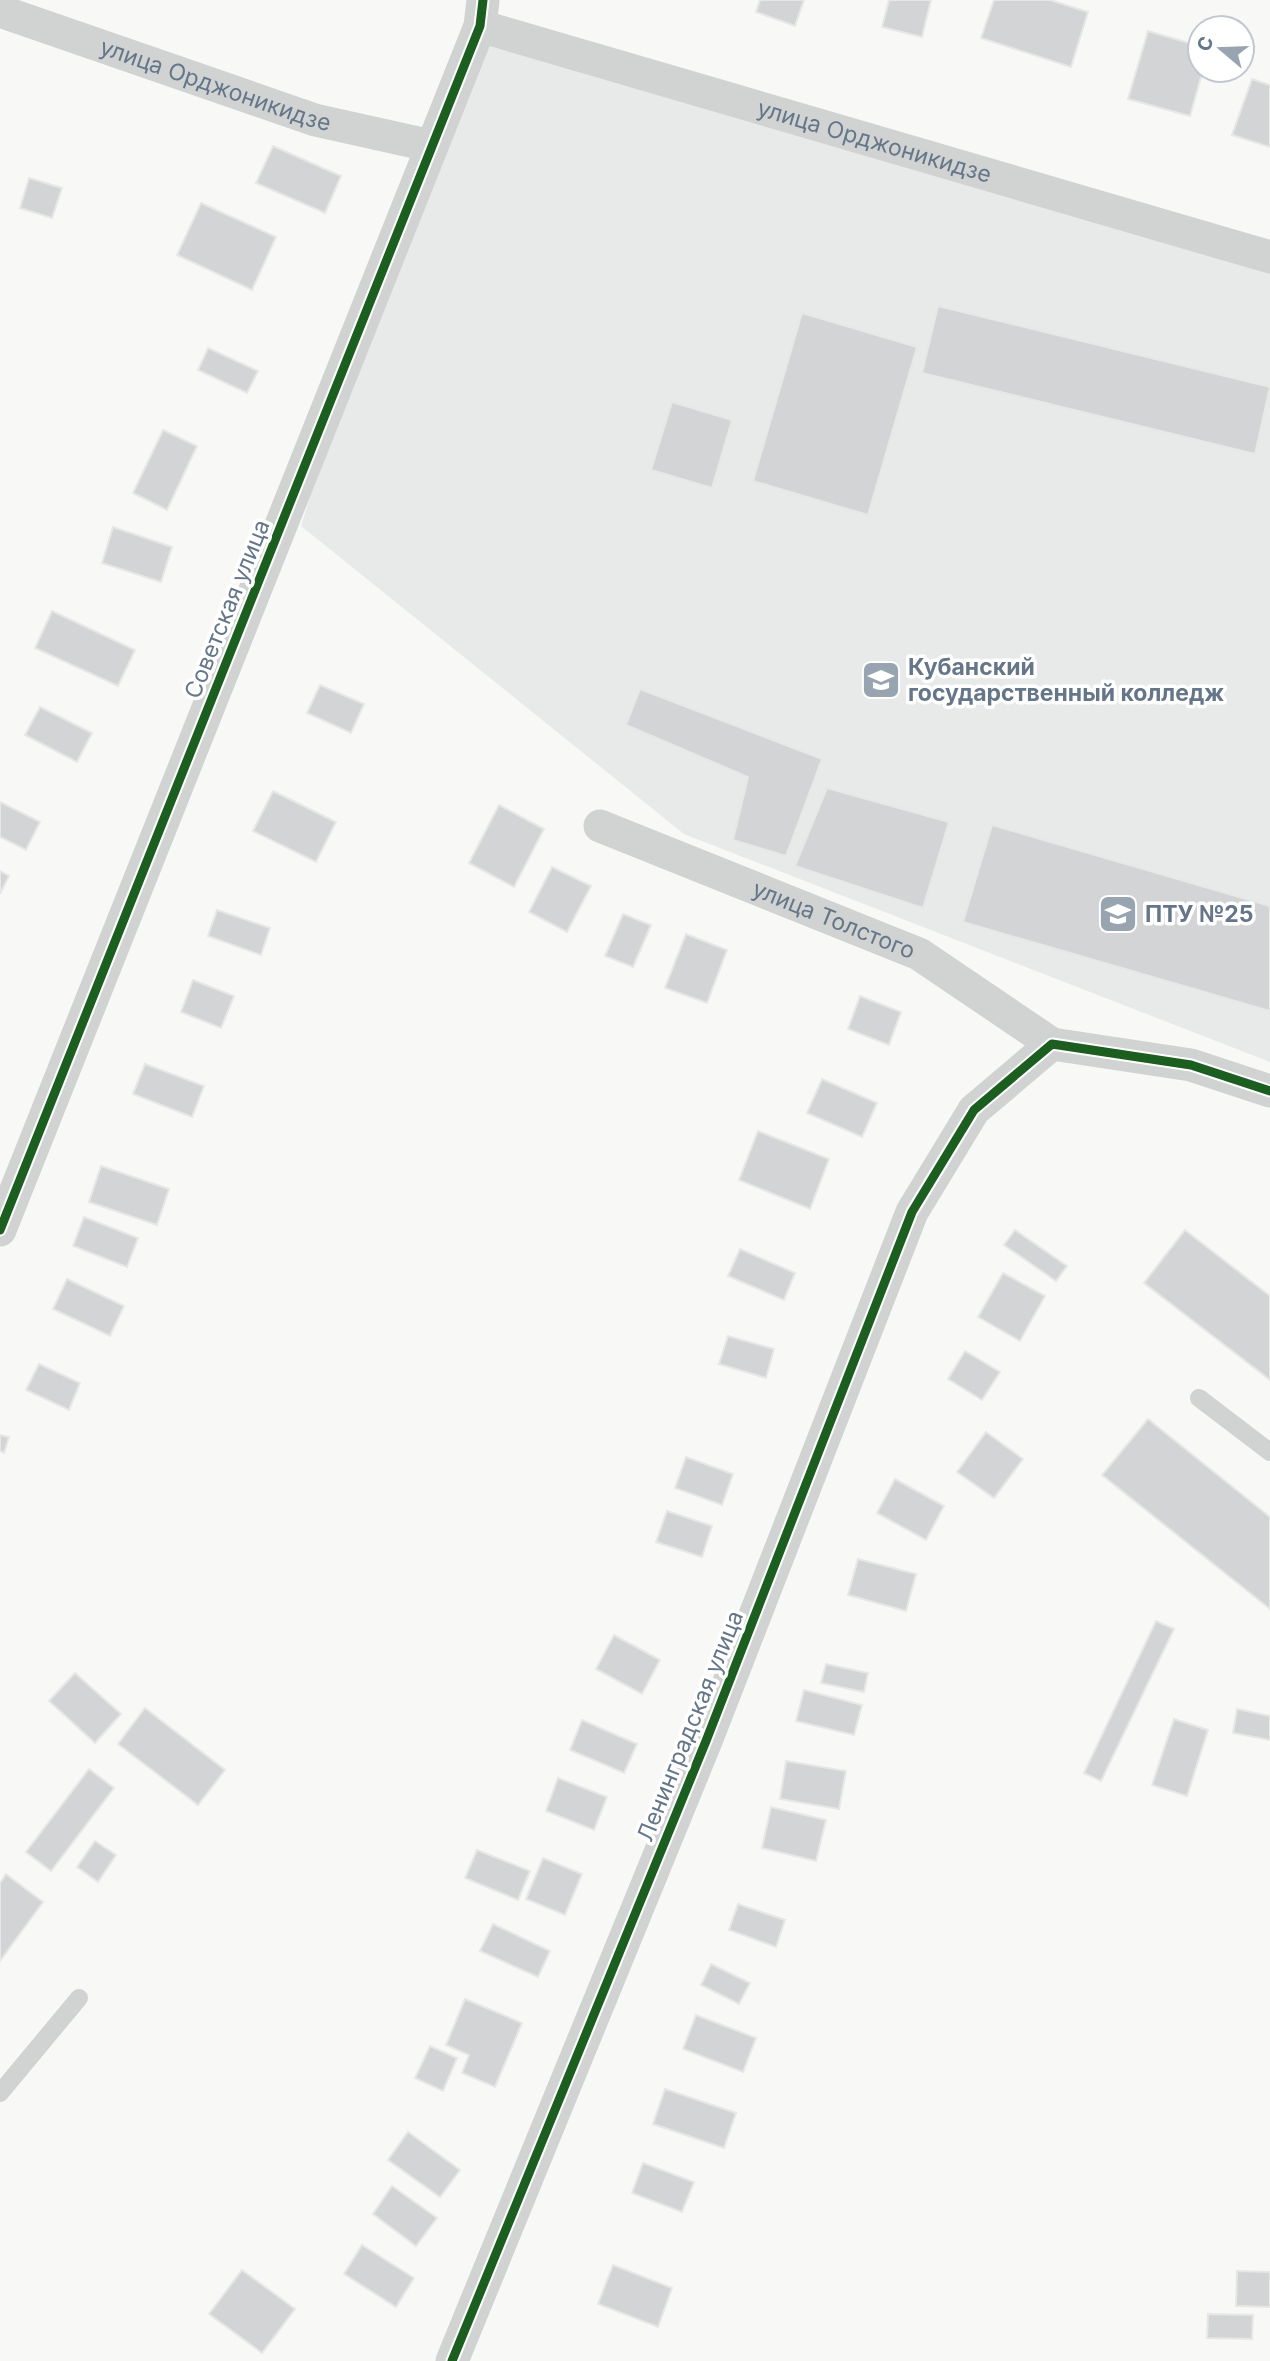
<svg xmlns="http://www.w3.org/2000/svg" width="1270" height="2361" viewBox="0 0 1270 2361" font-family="Inter,sans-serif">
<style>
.built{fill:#e8e9e9}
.building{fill:#d3d4d5;stroke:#e7e7e6;stroke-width:2}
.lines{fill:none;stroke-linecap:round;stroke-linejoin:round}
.service{stroke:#d1d3d3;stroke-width:18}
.minor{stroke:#d1d3d3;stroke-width:33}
.cycleway-casing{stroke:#fff;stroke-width:13}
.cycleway{stroke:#1b5e20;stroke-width:9}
.labels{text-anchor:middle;stroke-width:7;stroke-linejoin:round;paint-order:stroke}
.street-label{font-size:23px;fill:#657689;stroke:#fff}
.poi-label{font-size:23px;font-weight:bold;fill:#657689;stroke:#fff;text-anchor:start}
</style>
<rect width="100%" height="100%" fill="#f8f8f7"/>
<polygon class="built" points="486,34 1270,270 1270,1062 684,834 301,526 369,305"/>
<g class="building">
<polygon points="760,0 804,0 795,26 756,12"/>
<polygon points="889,0 931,0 922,37 882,27"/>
<polygon points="994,0 1050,0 1088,12 1071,67 981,38"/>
<polygon points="1148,31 1200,46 1200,70 1203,70 1190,116 1128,99"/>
<polygon points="1252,79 1270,85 1270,147 1232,135"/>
<polygon points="273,146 341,176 325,213 256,183"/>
<polygon points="29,178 62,188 52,218 20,208"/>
<polygon points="201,203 276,237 252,290 177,255"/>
<polygon points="938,306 1270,387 1255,454 922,373"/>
<polygon points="802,313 917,347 868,515 753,481"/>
<polygon points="208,348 258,371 247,393 198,370"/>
<polygon points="672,402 732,420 712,488 651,470"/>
<polygon points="163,430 197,446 167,510 133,493"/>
<polygon points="113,527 172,547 161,582 102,563"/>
<polygon points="52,611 135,650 118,686 35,648"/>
<polygon points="320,685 364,704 351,733 307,713"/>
<polygon points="640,689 822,759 786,856 733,840 748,777 626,725"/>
<polygon points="40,707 92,733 77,762 25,735"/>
<polygon points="827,788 949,822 923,908 795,866"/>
<polygon points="273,791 336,822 316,862 253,831"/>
<polygon points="0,802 40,822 26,850 0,837"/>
<polygon points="499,805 544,829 514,887 469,863"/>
<polygon points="992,825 1270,906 1270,1011 963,922"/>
<polygon points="552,867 591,886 567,932 529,912"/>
<polygon points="0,871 9,876 0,894"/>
<polygon points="217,910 270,928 261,955 208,936"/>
<polygon points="623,914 651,925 633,967 605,956"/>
<polygon points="686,934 727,950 707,1003 665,988"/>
<polygon points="193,980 234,996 221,1028 181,1012"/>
<polygon points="860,996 901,1012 889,1045 848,1029"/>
<polygon points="145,1064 204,1086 192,1117 133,1094"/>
<polygon points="822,1079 877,1103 862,1137 807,1113"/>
<polygon points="758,1131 829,1159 810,1209 739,1180"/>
<polygon points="101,1166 169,1189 157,1225 89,1202"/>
<polygon points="84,1217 138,1238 127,1267 73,1246"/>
<polygon points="1015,1230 1067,1266 1056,1281 1004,1245"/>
<polygon points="1185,1230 1270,1296 1270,1380 1144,1283"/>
<polygon points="740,1249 795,1273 784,1300 728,1276"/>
<polygon points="1003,1273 1045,1296 1020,1341 978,1317"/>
<polygon points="67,1279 124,1306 110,1336 53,1309"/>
<polygon points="728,1336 774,1349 766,1378 719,1364"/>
<polygon points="965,1351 1000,1372 982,1400 948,1379"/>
<polygon points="39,1364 80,1383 69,1410 26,1390"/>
<polygon points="1148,1419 1270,1517 1270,1609 1102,1475"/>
<polygon points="986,1432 1023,1459 994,1498 957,1472"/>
<polygon points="0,1435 9,1437 4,1453 0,1451"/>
<polygon points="686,1457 733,1474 722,1505 675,1488"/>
<polygon points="895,1479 944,1506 926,1540 877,1513"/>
<polygon points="667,1511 712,1526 702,1557 656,1542"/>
<polygon points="858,1559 916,1574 906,1611 848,1595"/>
<polygon points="1156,1621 1174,1629 1101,1781 1084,1773"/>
<polygon points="614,1635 660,1660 642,1694 596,1669"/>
<polygon points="826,1664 868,1673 864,1692 821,1683"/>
<polygon points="75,1673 121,1714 95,1743 49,1701"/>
<polygon points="804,1690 862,1705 854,1735 796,1721"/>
<polygon points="145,1708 225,1770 198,1805 118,1744"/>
<polygon points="1237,1709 1270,1716 1270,1740 1233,1733"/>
<polygon points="1174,1719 1208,1730 1187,1796 1152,1785"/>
<polygon points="582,1720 637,1744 624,1773 570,1750"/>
<polygon points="786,1761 846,1771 839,1809 780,1799"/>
<polygon points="89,1769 114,1788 51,1871 26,1852"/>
<polygon points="558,1778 607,1797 594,1830 546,1811"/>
<polygon points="771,1807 826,1820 816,1861 762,1848"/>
<polygon points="95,1841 116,1855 98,1882 77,1867"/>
<polygon points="477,1850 530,1871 518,1900 465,1878"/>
<polygon points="543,1858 582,1874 565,1915 526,1899"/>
<polygon points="6,1874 43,1902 0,1961 0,1883"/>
<polygon points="738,1904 785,1920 776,1947 729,1930"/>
<polygon points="493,1924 550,1951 538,1977 480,1951"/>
<polygon points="711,1964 750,1983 739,2004 701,1985"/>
<polygon points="465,1999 522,2023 495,2087 462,2073 469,2055 446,2045"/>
<polygon points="696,2015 756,2038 743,2072 683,2049"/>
<polygon points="430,2046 457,2058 443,2091 415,2078"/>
<polygon points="665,2089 736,2113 724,2148 653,2124"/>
<polygon points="408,2132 460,2170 440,2197 388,2160"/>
<polygon points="643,2163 694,2182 682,2212 632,2193"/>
<polygon points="392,2186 437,2218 416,2246 373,2214"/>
<polygon points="362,2245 414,2278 396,2307 344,2274"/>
<polygon points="613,2265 672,2288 658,2327 598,2304"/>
<polygon points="242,2270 295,2309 262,2353 209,2314"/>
<polygon points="1237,2271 1270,2272 1270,2307 1236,2306"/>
<polygon points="1208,2314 1253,2315 1252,2339 1207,2338"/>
</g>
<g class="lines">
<g class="service">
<polyline points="1199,1398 1270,1452"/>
<polyline points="0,2093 79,1998"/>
</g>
<g class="minor">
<path id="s1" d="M0,11L315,120L432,146"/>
<path id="s2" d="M480,26L1270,257"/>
<path id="s3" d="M600,826L919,954L1052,1044"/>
<polyline points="0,1230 480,26 483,0"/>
<polyline points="452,2361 706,1741 912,1212 974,1110 1052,1044 1191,1065 1270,1091"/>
</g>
<g class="cycleway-casing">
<g id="cycleway">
<polyline points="0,1230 480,26 483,0"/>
<polyline points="452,2361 706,1741 912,1212 974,1110 1052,1044 1191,1065 1270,1091"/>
</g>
</g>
<use href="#cycleway" class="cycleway"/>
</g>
<defs>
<g id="university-square" transform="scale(2.0125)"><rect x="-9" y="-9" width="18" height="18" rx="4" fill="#98a4b0" stroke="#fff"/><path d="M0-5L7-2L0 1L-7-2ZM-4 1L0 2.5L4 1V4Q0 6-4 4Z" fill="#fff"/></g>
</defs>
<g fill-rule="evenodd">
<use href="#university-square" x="881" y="680"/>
<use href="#university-square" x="1118" y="914"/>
</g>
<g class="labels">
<g class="street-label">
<text dy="8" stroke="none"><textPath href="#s1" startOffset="228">улица Орджоникидзе</textPath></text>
<text dy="8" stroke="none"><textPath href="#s2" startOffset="411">улица Орджоникидзе</textPath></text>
<text transform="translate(227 609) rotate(-68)" y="8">Советская улица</text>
<text dy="8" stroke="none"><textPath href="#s3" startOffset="252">улица Толстого</textPath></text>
<text transform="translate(690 1726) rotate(-68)" y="8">Ленинградская улица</text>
</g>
<g class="poi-label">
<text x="908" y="675">Кубанский<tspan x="908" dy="26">государственный колледж</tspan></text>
<text x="1145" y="922">ПТУ №25</text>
</g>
</g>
<g transform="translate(1221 49) rotate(289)"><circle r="33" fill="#ffffff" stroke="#c1c8d0" stroke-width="2"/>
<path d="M0-5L12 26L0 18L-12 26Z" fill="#98a4b0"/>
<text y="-10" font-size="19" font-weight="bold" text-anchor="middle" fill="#657689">С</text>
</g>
</svg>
